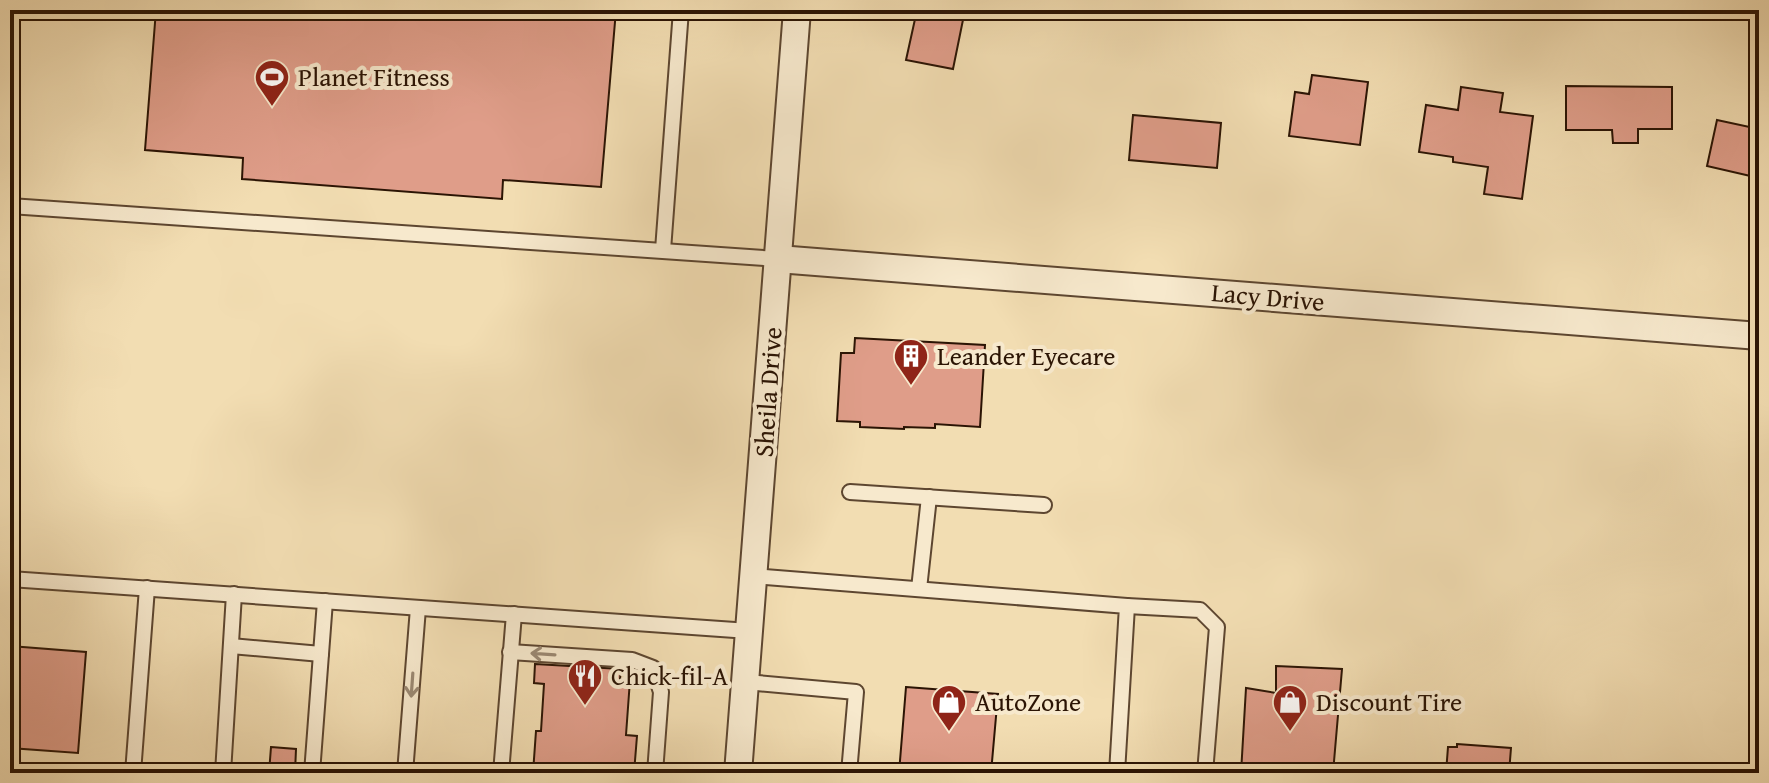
<svg xmlns="http://www.w3.org/2000/svg" width="1769" height="783" viewBox="0 0 1769 783" font-family="'Gentium Book Plus',serif">
<style>
.building{fill:#df9d89;stroke:#2b1404;stroke-width:2}
.lines{fill:none;stroke-linecap:round;stroke-linejoin:round}
.lane-casing{stroke:#5d4630;stroke-width:18}
.street-casing{stroke:#5d4630;stroke-width:30}
.lane{stroke:#f7e9cd;stroke-width:14}
.street{stroke:#f7e9cd;stroke-width:26}
.oneway{stroke:#9b8973}
.labels{text-anchor:middle;stroke-width:8;stroke-linejoin:round;paint-order:stroke}
.poi-label{font-size:26px;fill:#2b1404;stroke:#f7e9cd;text-anchor:start}
.street-label{font-size:26px;fill:#2b1404;stroke:#f7e9cd}
</style>
<rect width="100%" height="100%" fill="#f2ddb2"/>
<filter id="stains"><feTurbulence type="fractalNoise" baseFrequency=".0025" numOctaves="4"/><feColorMatrix values="0 0 0 0 .2 0 0 0 0 .09 0 0 0 0 .02 0 0 0 .5 -.17"/></filter>
<radialGradient id="worn" r=".72"><stop offset=".6" stop-color="#630" stop-opacity="0"/><stop offset="1" stop-color="#630" stop-opacity=".3"/></radialGradient>
<g class="building">
<polygon points="156,10 616,10 601,187 503,180 502,199 242,179 243,158 145,150"/>
<polygon points="917,10 965,10 953,69 906,60"/>
<polygon points="1312,75 1368,82 1360,145 1289,136 1295,92 1309,94"/>
<polygon points="1566,86 1672,87 1672,129 1638,129 1638,143 1613,143 1612,130 1566,130"/>
<polygon points="1461,87 1503,93 1500,112 1533,116 1522,199 1484,194 1488,167 1453,162 1453,157 1419,152 1426,105 1458,110"/>
<polygon points="1133,115 1221,123 1217,168 1129,160"/>
<polygon points="1717,120 1759,129 1759,178 1707,166"/>
<polygon points="855,338 985,345 980,427 935,424 935,428 904,427 904,429 860,427 860,422 837,421 841,353 854,353"/>
<polygon points="10,646 86,652 78,753 10,748"/>
<polygon points="535,664 621,669 620,679 630,680 626,735 637,736 634,773 533,773 536,731 541,731 544,684 534,683"/>
<polygon points="1276,666 1342,669 1333,773 1241,773 1246,688 1276,693"/>
<polygon points="906,687 998,694 991,773 899,773"/>
<polygon points="1457,744 1511,748 1509,773 1446,773 1448,747 1457,747"/>
<polygon points="271,747 296,749 295,773 269,773"/>
</g>
<g class="lines">
<g class="lane-casing">
<g id="lane">
<polyline points="10,206 778,259"/>
<polyline points="663,250 681,10"/>
<polyline points="850,492 1044,505"/>
<polyline points="753,576 1127,606 1117,773"/>
<polyline points="10,579 749,631"/>
<polyline points="919,589 929,497"/>
<polyline points="1127,606 1200,610 1217,627 1205,773"/>
<polyline points="231,646 321,654"/>
<polyline points="510,652 632,660 653,668 661,692 655,773"/>
<polyline points="746,682 856,692 849,773"/>
<polyline points="133,773 147,588"/>
<polyline points="223,773 234,594"/>
<polyline points="312,773 325,601"/>
<polyline points="405,773 418,608"/>
<polyline points="501,773 514,614"/>
</g>
</g>
<g class="street-casing">
<g id="street">
<polyline points="778,259 1759,336"/>
<polyline points="738,773 797,10"/>
</g>
</g>
<use href="#lane" class="lane"/>
<use href="#street" class="street"/>
</g>
<defs><path id="oneway-shaft" d="M-6 0H5M1.5-3L5.5 0L1.5 3" fill="none" stroke-width="1.6" stroke-linecap="round" stroke-linejoin="round" transform="scale(2)"/></defs>
<g class="oneway">
<use href="#oneway-shaft" transform="translate(543 654) rotate(-176)"/>
<use href="#oneway-shaft" transform="translate(412 685) rotate(94)"/>
</g>
<defs>
<g id="stadium-pin" transform="scale(1.8)"><path d="M0 17L-7.5 6A9.5 9.5 0 1 1 7.5 6Z" fill="#8f2418" stroke="#f7e9cd"/><path d="M0-5a6.5 5 0 1 0 0 10a6.5 5 0 1 0 0-10ZM-3.5-1.8h7v3.6h-7Z" fill="#fff"/></g>
<g id="building-pin" transform="scale(1.8)"><path d="M0 17L-7.5 6A9.5 9.5 0 1 1 7.5 6Z" fill="#8f2418" stroke="#f7e9cd"/><path d="M-4-6H4V6H1V3H-1V6H-4ZM-2.5-4.3h1.7v1.8h-1.7ZM.8-4.3h1.7v1.8H.8ZM-2.5-1h1.7V.8h-1.7ZM.8-1h1.7V.8H.8Z" fill="#fff"/></g>
<g id="restaurant-pin" transform="scale(1.8)"><path d="M0 17L-7.5 6A9.5 9.5 0 1 1 7.5 6Z" fill="#8f2418" stroke="#f7e9cd"/><path d="M-5-6h1v4h1v-4h1v4h1v-4h1v5L-1.5 .5V6h-2V.5L-5-1ZM5-6V6H3V1.5H1.5Q1.5-4 5-6Z" fill="#fff"/></g>
<g id="shop-pin" transform="scale(1.8)"><path d="M0 17L-7.5 6A9.5 9.5 0 1 1 7.5 6Z" fill="#8f2418" stroke="#f7e9cd"/><path d="M-5-2.5h2.3a2.7 3.5 0 0 1 5.4 0H5L5.5 6h-11ZM-1.5-2.5h3a1.5 2.3 0 0 0-3 0Z" fill="#fff"/></g>
</defs>
<g fill-rule="evenodd">
<use href="#stadium-pin" x="272" y="77"/>
<use href="#building-pin" x="911" y="356"/>
<use href="#restaurant-pin" x="585" y="676"/>
<use href="#shop-pin" x="949" y="702"/>
<use href="#shop-pin" x="1290" y="702"/>
</g>
<g class="labels">
<g class="poi-label">
<text x="298" y="86">Planet Fitness</text>
<text x="937" y="365">Leander Eyecare</text>
<text x="611" y="685">Chick-fil-A</text>
<text x="975" y="711">AutoZone</text>
<text x="1316" y="711">Discount Tire</text>
</g>
<g class="street-label">
<text transform="translate(1268 297) rotate(5)" y="9">Lacy Drive</text>
<text transform="translate(768 392) rotate(-86)" y="9">Sheila Drive</text>
</g>
</g>
<rect width="1769" height="783" fill="none" stroke="#f2ddb2" stroke-width="40"/>
<rect x="12" y="12" width="1745" height="759" fill="none" stroke="#2b1404" stroke-width="4"/>
<rect x="20" y="20" width="1729" height="743" fill="none" stroke="#2b1404" stroke-width="2"/>
<rect width="100%" height="100%" filter="url(#stains)"/>
<rect width="100%" height="100%" fill="url(#worn)"/>
</svg>
